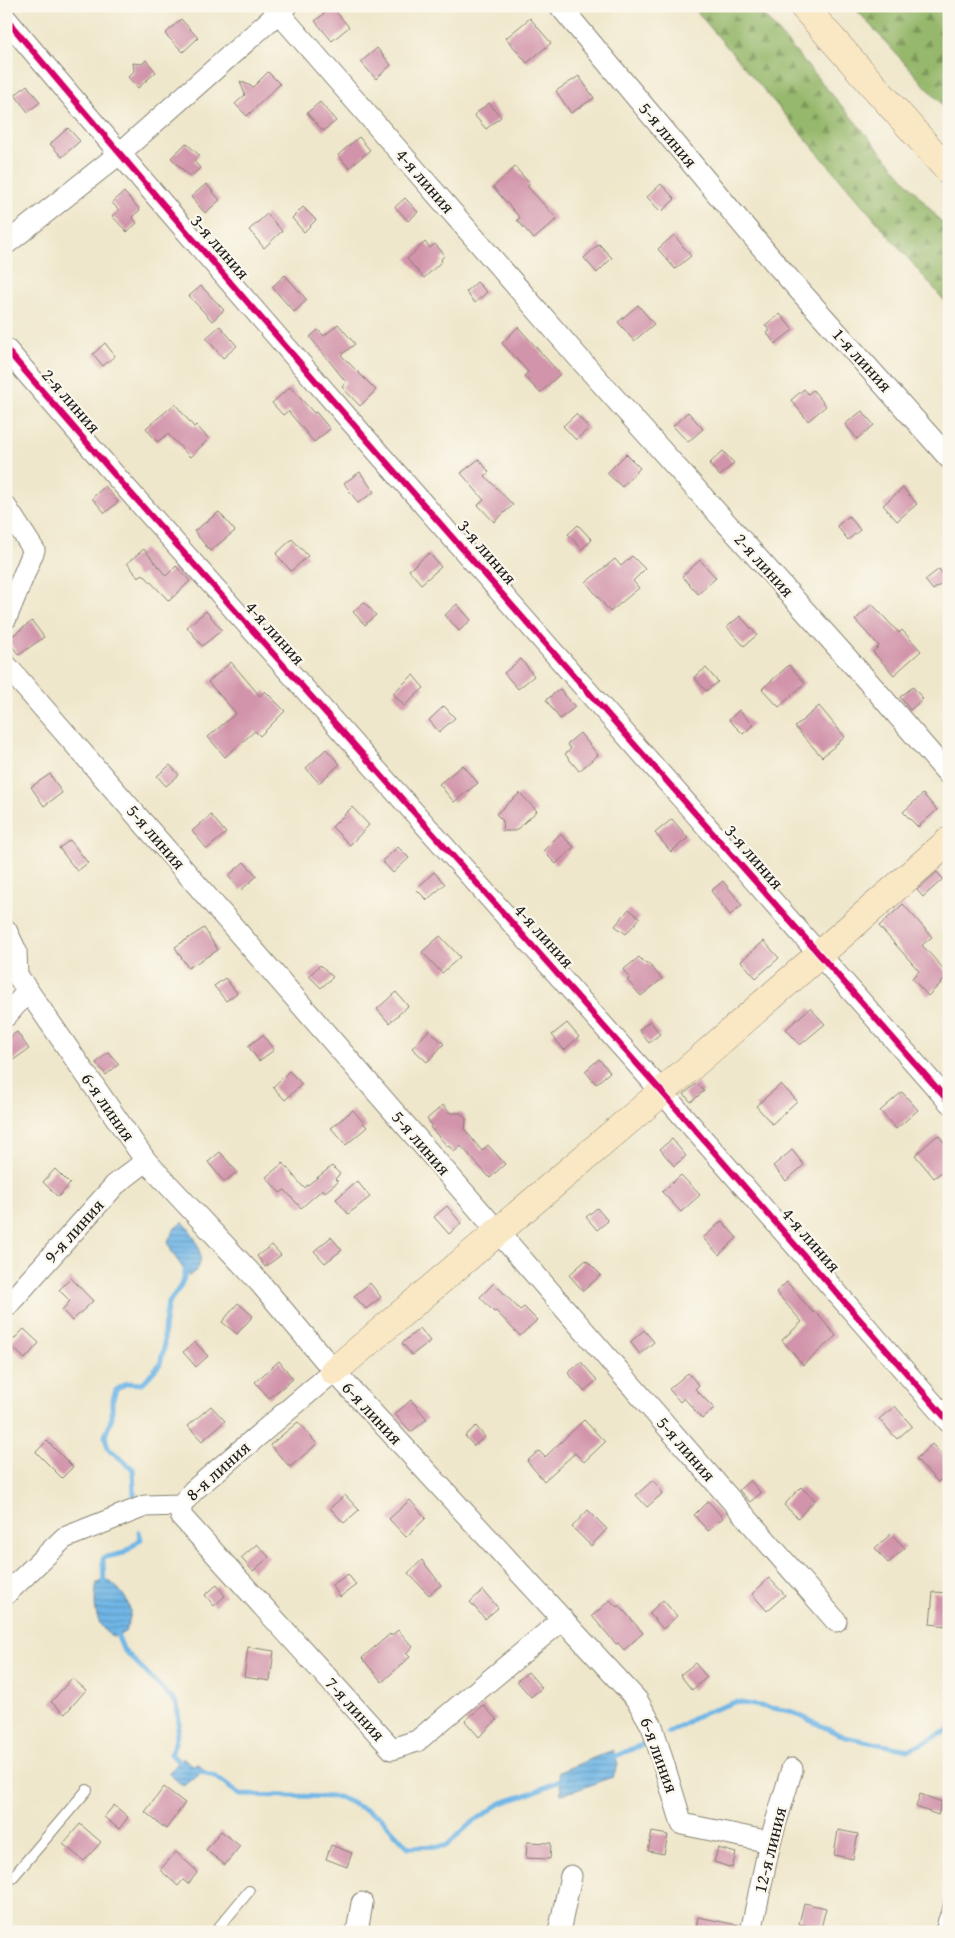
<svg xmlns="http://www.w3.org/2000/svg" width="955" height="1938" viewBox="0 0 955 1938" font-family="'Gentium Book Plus',serif">
<style>
.forest{fill:url(#forest-firs);stroke:#596a44}
.water{fill:url(#water-rules);stroke:#466981}
.lines{fill:none;stroke-linecap:round;stroke-linejoin:round}
.stream{stroke:#70b6e6;stroke-width:5}
.building{fill:#d294ab}
.lane-casing{stroke:#868274;stroke-width:12}
.street-casing{stroke:#868274;stroke-width:23}
.secondary-casing{stroke:#868274;stroke-width:29}
.lane{stroke:#fff;stroke-width:10}
.street{stroke:#fff;stroke-width:21}
.secondary{stroke:#fae7c3;stroke-width:28}
.cycleway-casing{stroke:#fbf7ec;stroke-width:9}
.cycleway{stroke:#d6006c;stroke-width:6}
.labels{text-anchor:middle;stroke-width:4.5;stroke-linejoin:round;paint-order:stroke}
.street-label{font-size:18px;fill:#1c1c1c;stroke:#fbf7ec}
</style>
<defs>
<pattern id="forest-firs" width="22" height="20" patternUnits="userSpaceOnUse" patternTransform="scale(1.25)"><rect width="22" height="20" fill="#96b86c"/><path d="M5 1l3.5 6h-7zM16 11l3.5 6h-7z" fill="#7a9558"/></pattern>
<pattern id="water-rules" width="6" height="5" patternUnits="userSpaceOnUse" patternTransform="scale(1.25)"><rect width="6" height="5" fill="#70b6e6"/><path d="M0 2.5h6" fill="none" stroke="#5b93ba"/></pattern>
</defs>
<rect width="100%" height="100%" fill="#fbf7ec"/>
<filter id="ink" filterUnits="userSpaceOnUse"><feTurbulence type="fractalNoise" baseFrequency=".02" numOctaves="2"/><feDisplacementMap in="SourceGraphic" scale="10" xChannelSelector="R" yChannelSelector="G"/><feConvolveMatrix kernelMatrix="1 2 1 2 8 2 1 2 1" color-interpolation-filters="sRGB"/></filter>
<filter id="wash" filterUnits="userSpaceOnUse"><feTurbulence type="fractalNoise" baseFrequency=".0096" numOctaves="4" result="noise"/><feDisplacementMap in="SourceGraphic" scale="20" xChannelSelector="R" yChannelSelector="G"/><feGaussianBlur stdDeviation="1.12" result="paint"/><feColorMatrix in="noise" values="0 0 0 0 0 0 0 0 0 0 0 0 0 0 0 0 0 1.4 0 .05"/><feComposite in="paint" operator="in"/></filter>
<g filter="url(#wash)">
<rect width="100%" height="100%" fill="#efe7cb"/>
<g class="forest">
<polygon points="692,6 756,6 949,231 949,306"/>
<polygon points="853,6 937,6 940,10 949,15 949,112"/>
</g>
<g class="water">
<path d="M183,1222C193,1232 206,1255 198,1268C196,1271 192,1274 189,1276L172,1253L168,1241L175,1228Z"/>
<path d="M108,1580C119,1588 131,1601 130,1616C130,1621 126,1627 125,1632L113,1637C94,1626 93,1603 97,1583Z"/>
<path d="M613,1750L618,1765L613,1777C595,1782 579,1791 561,1794L559,1772Z"/>
<polygon points="183,1758 193,1765 199,1764 204,1770 183,1786 168,1773"/>
</g>
<g class="lines">
<g class="stream">
<polyline points="134,1495 133,1469 108,1448 105,1436 112,1417 112,1402 116,1390 127,1383 142,1384 160,1364 164,1348 164,1329 168,1303 180,1287 184,1278 186,1266"/>
<polyline points="104,1587 103,1559 106,1557 124,1553 141,1539 139,1532"/>
<polyline points="116,1631 123,1649 177,1704 179,1724 175,1743 171,1754 179,1762 185,1765"/>
<polyline points="668,1733 699,1715 735,1702 790,1711 845,1737 908,1750 949,1730"/>
<polyline points="609,1759 648,1742"/>
<polyline points="195,1769 214,1776 240,1795 339,1797 380,1817 408,1847 446,1846 470,1824 501,1803 526,1795 565,1779"/>
</g>
</g>
<g id="blocks">
<g class="building">
<polygon points="332,7 349,27 332,41 315,21"/>
<polygon points="530,18 551,43 527,63 506,38"/>
<polygon points="181,19 198,38 183,52 165,34"/>
<polygon points="377,48 391,65 376,79 361,62"/>
<polygon points="146,60 156,72 138,88 128,77 134,71 133,63 142,64"/>
<polygon points="268,72 280,84 247,116 235,104 245,95 240,81 253,87"/>
<polygon points="579,76 594,98 571,113 556,91"/>
<polygon points="27,85 40,102 28,112 15,95"/>
<polygon points="320,102 336,121 323,131 307,113"/>
<polygon points="489,103 501,117 486,129 474,115"/>
<polygon points="68,128 80,141 62,157 50,144"/>
<polygon points="359,137 370,150 349,168 338,155"/>
<polygon points="186,143 199,155 194,161 200,168 190,177 171,158"/>
<polygon points="515,167 530,184 527,186 557,219 534,239 517,220 520,218 493,187"/>
<polygon points="206,184 220,200 205,213 191,197"/>
<polygon points="661,184 675,199 661,212 647,197"/>
<polygon points="124,192 140,210 132,217 137,223 127,232 112,216 119,210 112,203"/>
<polygon points="405,198 418,212 408,221 395,207"/>
<polygon points="303,207 316,220 304,232 292,218"/>
<polygon points="267,214 282,231 264,248 249,230"/>
<polygon points="674,235 691,256 675,269 658,249"/>
<polygon points="425,242 430,248 435,244 445,255 441,259 442,261 424,278 407,259"/>
<polygon points="599,244 612,258 597,273 584,258"/>
<polygon points="285,275 307,300 294,312 272,287"/>
<polygon points="477,282 487,292 475,303 466,292"/>
<polygon points="201,286 224,310 212,321 189,296"/>
<polygon points="638,305 654,324 634,341 618,322"/>
<polygon points="780,314 793,330 775,344 767,333 770,331 765,325"/>
<polygon points="338,324 355,344 341,355 376,390 360,406 342,387 346,382 310,337 318,330 324,336"/>
<polygon points="220,326 237,346 223,358 206,338"/>
<polygon points="518,327 560,374 540,393 524,376 528,372 502,343"/>
<polygon points="105,343 115,356 103,366 93,354"/>
<polygon points="290,387 314,413 316,412 330,429 314,442 288,411 283,415 272,403"/>
<polygon points="804,389 808,394 813,390 826,406 808,421 791,400"/>
<polygon points="175,404 194,427 196,425 209,439 190,457 168,434 157,442 146,428"/>
<polygon points="862,411 874,425 857,439 845,424"/>
<polygon points="688,412 703,429 688,442 673,426"/>
<polygon points="576,414 589,428 576,440 563,426"/>
<polygon points="723,451 734,463 720,476 709,464"/>
<polygon points="626,454 640,468 622,487 607,473"/>
<polygon points="479,459 489,472 485,476 513,505 494,522 478,505 484,500 461,473"/>
<polygon points="360,472 374,492 358,503 344,483"/>
<polygon points="105,486 118,502 105,513 92,498"/>
<polygon points="903,488 917,504 897,521 883,505"/>
<polygon points="219,512 235,531 210,551 194,531"/>
<polygon points="849,516 860,530 848,540 837,526"/>
<polygon points="578,525 592,540 582,549 568,534"/>
<polygon points="292,539 308,556 291,571 276,554"/>
<polygon points="144,549 166,576 176,566 190,581 169,601 143,574 138,577 127,563"/>
<polygon points="429,553 441,567 421,584 409,570"/>
<polygon points="632,556 645,569 633,581 639,588 610,612 586,582 615,559 621,566"/>
<polygon points="700,560 716,578 698,594 682,576"/>
<polygon points="939,569 947,580 933,590 925,580"/>
<polygon points="364,602 376,615 365,625 353,612"/>
<polygon points="457,604 471,620 459,631 445,615"/>
<polygon points="872,604 899,633 902,630 921,651 894,675 873,652 879,646 855,620"/>
<polygon points="206,611 222,630 202,646 187,627"/>
<polygon points="740,616 757,635 744,646 727,627"/>
<polygon points="32,621 44,637 19,655 7,640"/>
<polygon points="521,659 534,676 518,689 504,673"/>
<polygon points="231,662 260,696 265,691 285,711 260,736 255,731 225,757 208,737 236,713 208,682"/>
<polygon points="789,665 805,683 779,707 762,689"/>
<polygon points="706,668 718,682 706,691 694,677"/>
<polygon points="413,675 424,688 404,706 393,693"/>
<polygon points="913,687 923,699 910,710 900,697"/>
<polygon points="560,689 575,707 560,719 546,700"/>
<polygon points="444,706 455,718 439,732 429,720"/>
<polygon points="819,706 845,737 822,757 795,727"/>
<polygon points="739,710 753,725 743,734 729,720"/>
<polygon points="580,733 598,755 579,771 565,754 571,749 567,744"/>
<polygon points="326,749 340,764 319,783 306,768"/>
<polygon points="170,765 179,775 166,786 157,776"/>
<polygon points="463,765 478,783 454,802 439,784"/>
<polygon points="50,774 62,793 44,806 31,787"/>
<polygon points="520,793 537,811 515,831 502,831 503,821 496,814"/>
<polygon points="923,794 937,810 918,827 903,812"/>
<polygon points="352,807 369,825 350,845 332,827"/>
<polygon points="211,815 226,833 207,849 192,831"/>
<polygon points="672,819 688,838 671,852 655,833"/>
<polygon points="560,834 574,847 556,864 543,851"/>
<polygon points="70,840 88,863 77,871 59,848"/>
<polygon points="398,847 409,858 393,873 382,861"/>
<polygon points="244,862 257,876 241,890 228,876"/>
<polygon points="434,872 445,884 427,900 416,889"/>
<polygon points="937,872 943,879 923,897 917,890"/>
<polygon points="723,881 742,905 730,915 711,891"/>
<polygon points="903,904 932,937 922,945 949,975 928,996 912,978 919,971 879,926"/>
<polygon points="629,909 640,918 626,934 615,926"/>
<polygon points="204,928 218,950 188,968 175,947"/>
<polygon points="440,936 460,957 442,973 422,952"/>
<polygon points="764,941 779,958 756,978 741,961"/>
<polygon points="639,957 646,964 648,963 662,979 641,996 627,980 630,978 623,970"/>
<polygon points="320,965 333,977 321,988 309,976"/>
<polygon points="225,978 237,993 226,1001 214,986"/>
<polygon points="396,992 408,1006 389,1023 377,1009"/>
<polygon points="810,1008 825,1024 800,1045 786,1029"/>
<polygon points="650,1021 660,1034 649,1043 639,1030"/>
<polygon points="567,1023 579,1037 564,1050 552,1035"/>
<polygon points="429,1030 444,1044 427,1062 412,1048"/>
<polygon points="17,1032 29,1049 6,1065 6,1040"/>
<polygon points="263,1035 274,1050 259,1061 248,1046"/>
<polygon points="108,1052 119,1064 106,1075 96,1063"/>
<polygon points="599,1059 610,1072 596,1084 585,1071"/>
<polygon points="289,1071 302,1084 285,1100 273,1087"/>
<polygon points="697,1083 704,1091 691,1102 684,1094"/>
<polygon points="781,1084 797,1101 772,1124 756,1106"/>
<polygon points="902,1092 918,1110 896,1129 880,1111"/>
<polygon points="443,1105 450,1113 461,1113 466,1119 465,1130 482,1151 488,1145 505,1164 490,1178 461,1146 454,1152 449,1146 448,1147 430,1127 432,1125 427,1119"/>
<polygon points="353,1110 367,1127 346,1145 331,1128"/>
<polygon points="938,1135 949,1148 949,1166 934,1178 915,1155"/>
<polygon points="672,1139 686,1156 674,1166 660,1149"/>
<polygon points="792,1150 804,1165 786,1181 773,1166"/>
<polygon points="220,1152 237,1172 224,1182 208,1162"/>
<polygon points="283,1163 304,1188 332,1166 340,1174 335,1179 338,1182 325,1192 323,1189 301,1208 285,1190 280,1193 266,1177"/>
<polygon points="55,1169 70,1184 58,1197 43,1182"/>
<polygon points="681,1175 700,1195 681,1212 662,1192"/>
<polygon points="357,1181 370,1197 348,1214 336,1199"/>
<polygon points="447,1206 461,1223 449,1234 434,1217"/>
<polygon points="597,1208 608,1221 597,1230 586,1217"/>
<polygon points="722,1221 737,1238 719,1255 703,1238"/>
<polygon points="331,1237 342,1250 325,1263 314,1251"/>
<polygon points="272,1245 281,1255 265,1267 257,1256"/>
<polygon points="586,1260 601,1275 583,1291 569,1275"/>
<polygon points="71,1278 93,1301 72,1321 62,1310 70,1301 59,1290"/>
<polygon points="787,1282 813,1313 815,1311 836,1336 803,1365 782,1340 802,1322 776,1292"/>
<polygon points="370,1283 381,1297 366,1309 354,1296"/>
<polygon points="494,1283 520,1310 524,1307 537,1320 520,1336 496,1311 494,1312 480,1297"/>
<polygon points="238,1303 253,1316 237,1334 222,1322"/>
<polygon points="420,1328 430,1341 412,1355 402,1343"/>
<polygon points="24,1329 39,1343 25,1359 9,1344"/>
<polygon points="644,1330 654,1342 640,1354 630,1342"/>
<polygon points="195,1342 208,1356 196,1367 183,1352"/>
<polygon points="279,1361 293,1379 269,1398 255,1382"/>
<polygon points="581,1362 597,1380 584,1391 568,1373"/>
<polygon points="688,1373 699,1385 695,1389 714,1408 702,1419 684,1398 680,1402 669,1389"/>
<polygon points="411,1400 427,1419 411,1432 395,1414"/>
<polygon points="211,1406 225,1421 202,1441 188,1426"/>
<polygon points="895,1406 912,1426 897,1439 879,1419"/>
<polygon points="584,1420 605,1442 584,1462 575,1453 544,1481 527,1461 539,1451 545,1457"/>
<polygon points="298,1422 317,1444 290,1467 270,1445"/>
<polygon points="476,1426 485,1437 474,1446 465,1436"/>
<polygon points="47,1441 73,1467 62,1478 36,1452"/>
<polygon points="932,1444 949,1462 949,1472 938,1482 916,1459"/>
<polygon points="653,1480 663,1493 647,1507 636,1495"/>
<polygon points="750,1480 761,1493 750,1502 739,1490"/>
<polygon points="801,1487 815,1500 798,1518 784,1505"/>
<polygon points="345,1495 359,1510 344,1523 330,1508"/>
<polygon points="410,1500 426,1518 406,1537 389,1519"/>
<polygon points="708,1501 723,1518 708,1531 694,1515"/>
<polygon points="588,1510 607,1529 591,1546 572,1527"/>
<polygon points="891,1534 905,1548 888,1563 875,1548"/>
<polygon points="257,1544 269,1557 253,1571 241,1558"/>
<polygon points="422,1560 441,1585 429,1595 408,1573"/>
<polygon points="348,1574 356,1585 340,1597 332,1585"/>
<polygon points="769,1578 785,1595 767,1611 752,1594"/>
<polygon points="217,1585 225,1596 214,1606 205,1595"/>
<polygon points="483,1590 498,1608 485,1619 470,1602"/>
<polygon points="933,1592 949,1593 947,1626 930,1624"/>
<polygon points="610,1600 617,1607 619,1605 643,1633 624,1650 618,1643 616,1644 592,1616"/>
<polygon points="663,1600 677,1616 663,1629 649,1613"/>
<polygon points="398,1630 413,1647 406,1653 410,1657 382,1682 362,1658 390,1634 391,1636"/>
<polygon points="248,1647 274,1651 270,1681 244,1677"/>
<polygon points="695,1663 707,1677 692,1690 680,1675"/>
<polygon points="528,1672 542,1688 531,1697 517,1681"/>
<polygon points="72,1678 86,1690 65,1714 51,1702"/>
<polygon points="483,1705 497,1720 479,1737 465,1721"/>
<polygon points="164,1787 185,1803 166,1829 145,1812"/>
<polygon points="920,1794 942,1802 938,1815 916,1807"/>
<polygon points="114,1805 128,1817 119,1829 104,1817"/>
<polygon points="80,1824 101,1842 84,1861 63,1844"/>
<polygon points="838,1830 858,1834 853,1859 834,1855"/>
<polygon points="221,1831 240,1846 225,1865 206,1850"/>
<polygon points="652,1832 668,1835 664,1854 648,1851"/>
<polygon points="527,1842 551,1843 550,1859 526,1858"/>
<polygon points="331,1845 352,1853 347,1867 326,1859"/>
<polygon points="718,1848 736,1853 732,1868 714,1862"/>
<polygon points="176,1852 198,1872 188,1884 183,1880 178,1886 160,1870"/>
<polygon points="804,1903 826,1908 821,1928 799,1924"/>
<polygon points="698,1917 738,1925 737,1932 695,1932"/>
</g>
</g>
</g>
<g filter="url(#ink)">
<use href="#blocks" fill-opacity="0" stroke="#868274" stroke-width="1"/>
<g class="lines">
<g class="lane-casing">
<g id="lane">
<polyline points="6,1885 87,1790"/>
<polyline points="945,1923 949,1903"/>
<polyline points="215,1932 249,1891"/>
</g>
</g>
<g class="street-casing">
<g id="street">
<polyline points="273,6 577,356 881,696 949,775"/>
<polyline points="560,6 775,263 949,458"/>
<path d="M6,19C314,386 634,742 949,1102"/>
<polyline points="6,244 119,154 286,6"/>
<polyline points="6,349 113,473 662,1092 949,1422"/>
<polyline points="6,507 34,550 6,618"/>
<polyline points="6,665 836,1621"/>
<polyline points="6,930 16,951 17,975 146,1161 260,1283 334,1371 637,1700 652,1726 682,1824 770,1842"/>
<polyline points="6,1016 28,991"/>
<polyline points="6,1307 115,1185 146,1161"/>
<polyline points="181,1505 181,1516 392,1749 417,1741 563,1619"/>
<polyline points="6,1594 64,1538 145,1506 181,1505 194,1490 334,1371"/>
<polyline points="357,1932 362,1903"/>
<polyline points="559,1932 571,1876"/>
<polyline points="751,1932 770,1842 792,1769"/>
<polyline points="946,1932 949,1920"/>
</g>
</g>
<g class="secondary-casing">
<g id="secondary">
<polyline points="803,6 949,171"/>
<polyline points="334,1371 662,1092 949,841"/>
</g>
</g>
<use href="#lane" class="lane"/>
<use href="#street" class="street"/>
<use href="#secondary" class="secondary"/>
<g class="cycleway-casing">
<g id="cycleway">
<path d="M6,19C314,386 634,742 949,1102"/>
<polyline points="6,349 113,473 662,1092 949,1422"/>
</g>
</g>
<use href="#cycleway" class="cycleway"/>
</g>
</g>
<g class="labels">
<g class="street-label">
<text transform="translate(668 135) rotate(50)" y="6">5-я линия</text>
<text transform="translate(425 181) rotate(49)" y="6">4-я линия</text>
<text transform="translate(220 247) rotate(49)" y="6">3-я линия</text>
<text transform="translate(862 360) rotate(48)" y="6">1-я линия</text>
<text transform="translate(71 401) rotate(49)" y="6">2-я линия</text>
<text transform="translate(487 552) rotate(49)" y="6">3-я линия</text>
<text transform="translate(764 565) rotate(48)" y="6">2-я линия</text>
<text transform="translate(275 633) rotate(48)" y="6">4-я линия</text>
<text transform="translate(156 837) rotate(49)" y="6">5-я линия</text>
<text transform="translate(754 857) rotate(49)" y="6">3-я линия</text>
<text transform="translate(544 936) rotate(48)" y="6">4-я линия</text>
<text transform="translate(108 1107) rotate(55)" y="6">6-я линия</text>
<text transform="translate(421 1143) rotate(49)" y="6">5-я линия</text>
<text transform="translate(74 1231) rotate(-48)" y="6">9-я линия</text>
<text transform="translate(811 1240) rotate(49)" y="6">4-я линия</text>
<text transform="translate(372 1413) rotate(47)" y="6">6-я линия</text>
<text transform="translate(686 1449) rotate(49)" y="6">5-я линия</text>
<text transform="translate(218 1471) rotate(-42)" y="6">8-я линия</text>
<text transform="translate(355 1709) rotate(48)" y="6">7-я линия</text>
<text transform="translate(659 1755) rotate(70)" y="6">6-я линия</text>
<text transform="translate(770 1850) rotate(-76)" y="6">12-я линия</text>
</g>
</g>
<rect width="955" height="1938" fill="none" stroke="#fbf7ec" stroke-width="25"/>
</svg>
